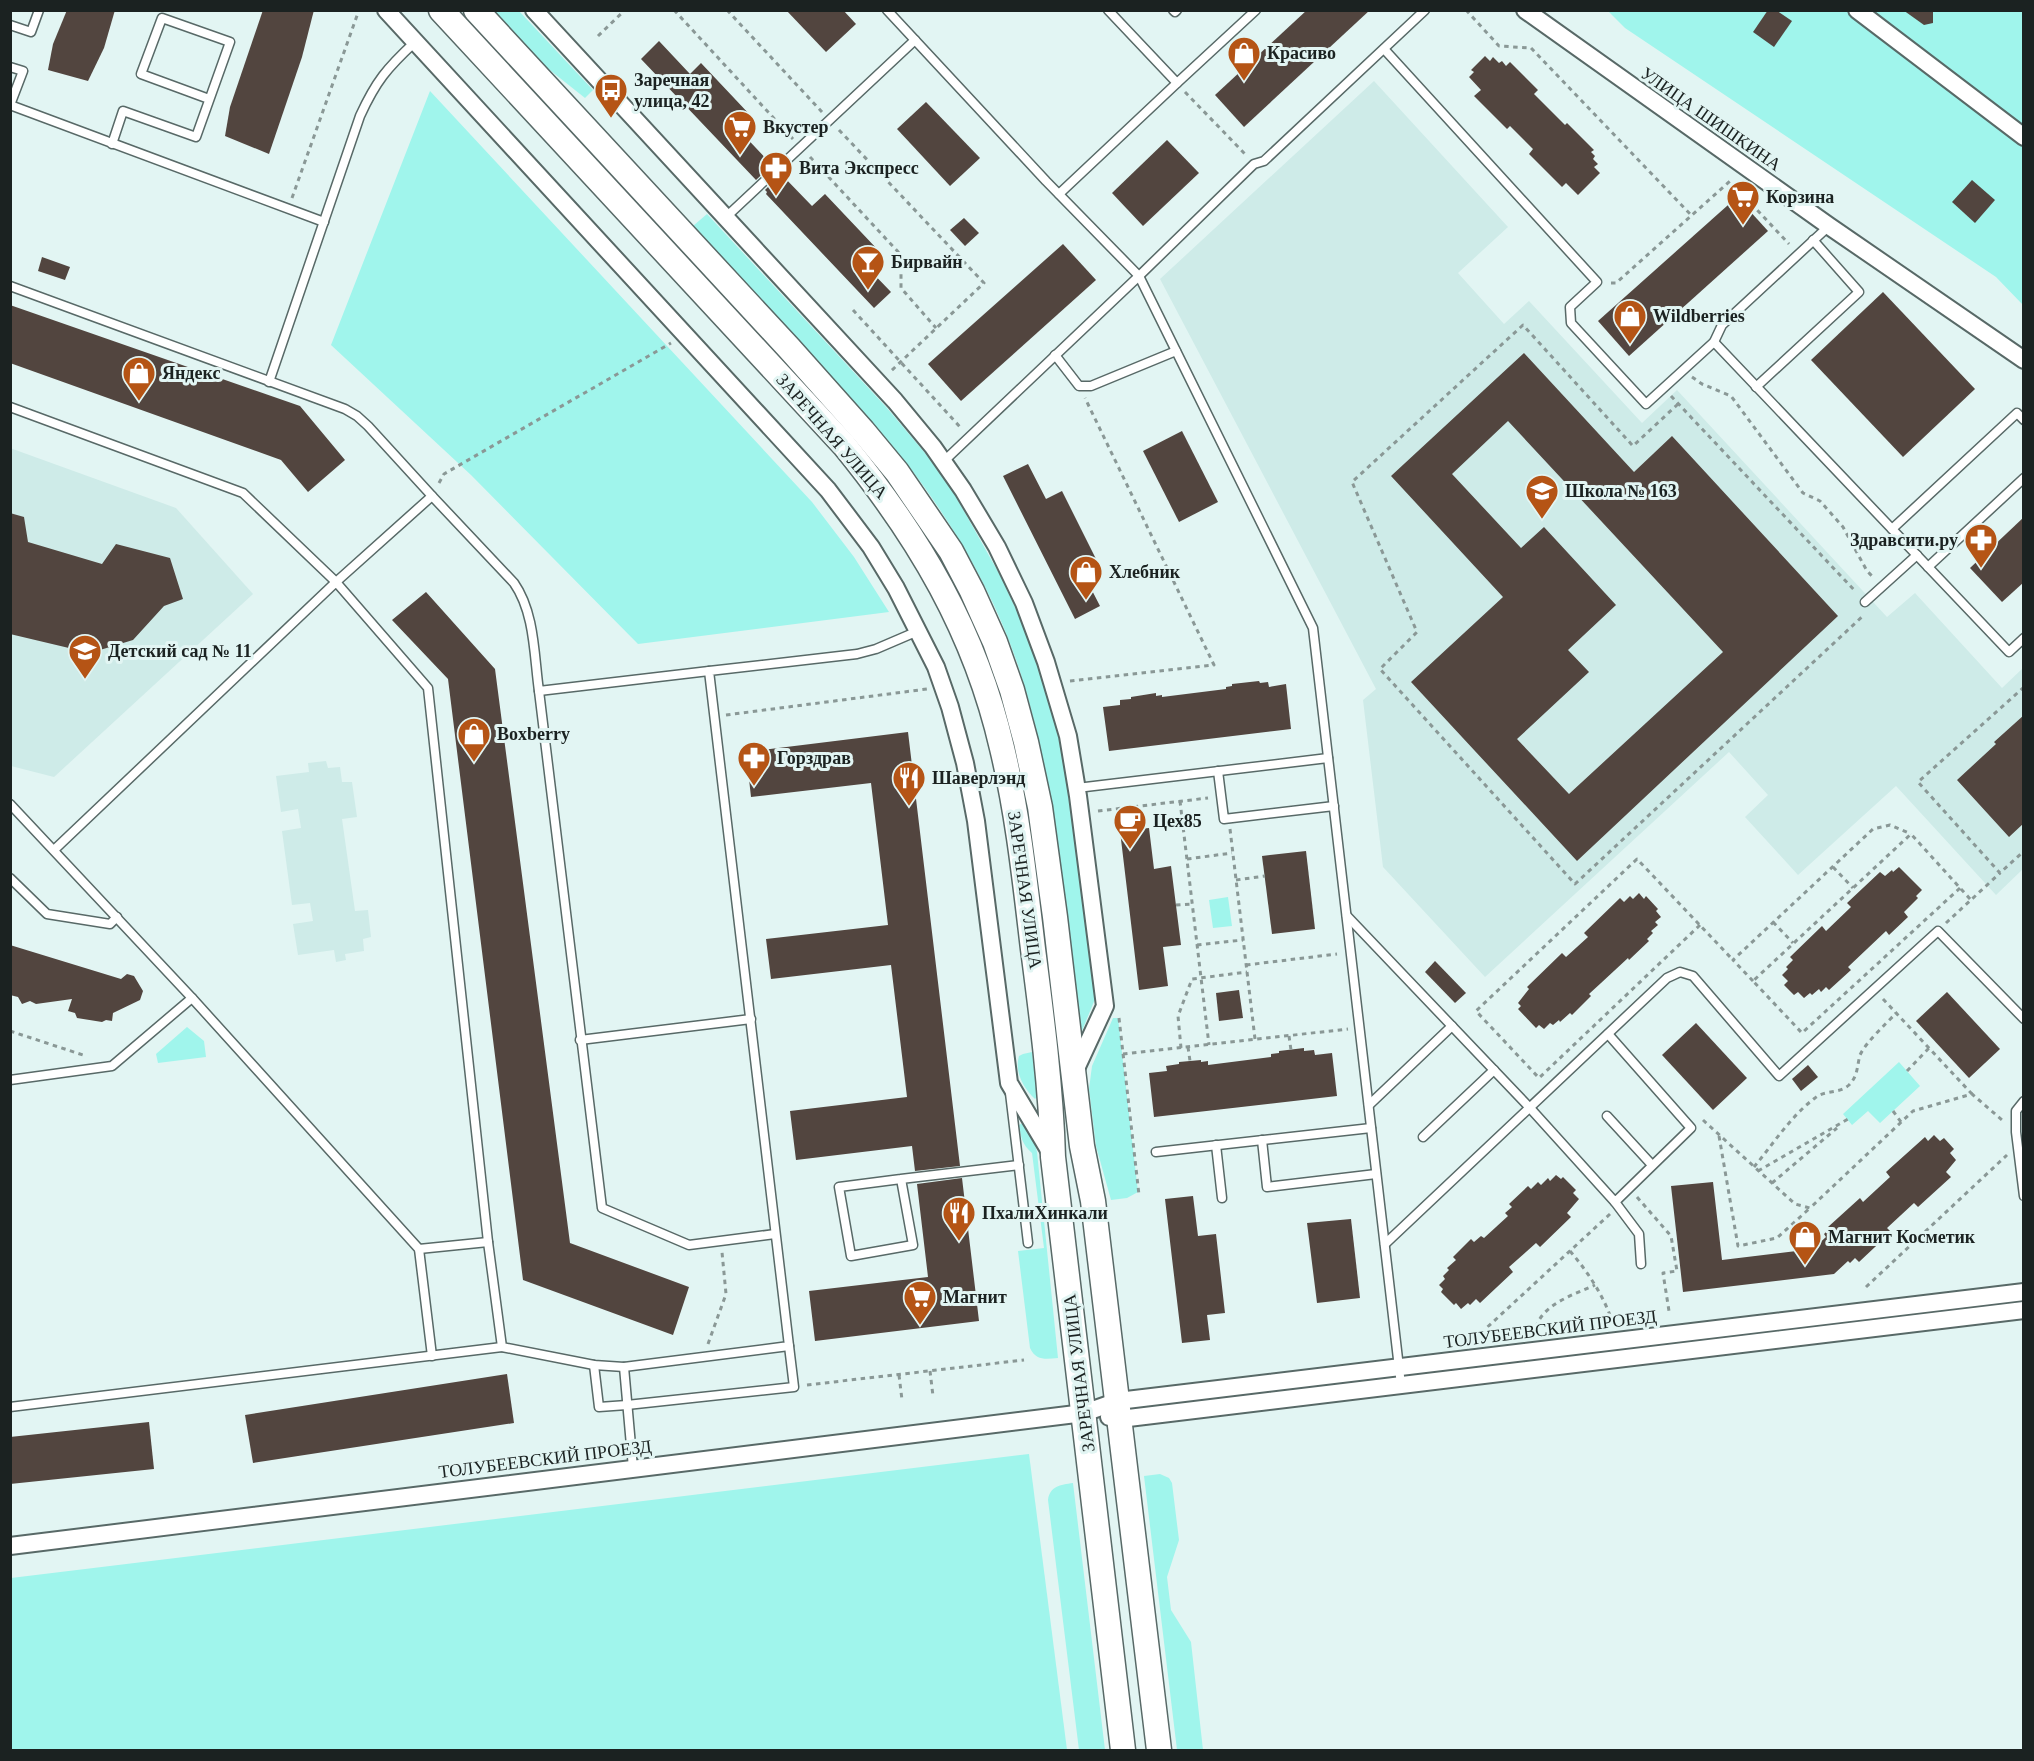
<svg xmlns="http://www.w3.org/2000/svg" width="2034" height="1761" viewBox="0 0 2034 1761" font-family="'Times New Roman',serif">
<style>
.built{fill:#ceebe8}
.green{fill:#a0f5ec}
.building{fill:#52453f;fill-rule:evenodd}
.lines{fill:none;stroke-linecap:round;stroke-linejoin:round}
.lane-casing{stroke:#586967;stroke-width:11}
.street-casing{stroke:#586967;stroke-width:20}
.secondary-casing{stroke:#586967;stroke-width:27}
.path{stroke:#8a9896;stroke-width:3;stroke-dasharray:4.5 4.5;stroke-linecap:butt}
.lane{stroke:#fff;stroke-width:8}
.street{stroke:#fff;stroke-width:16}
.secondary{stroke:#fff;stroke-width:24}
.labels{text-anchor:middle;stroke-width:6;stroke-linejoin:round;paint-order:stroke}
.poi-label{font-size:18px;font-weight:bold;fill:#1b2221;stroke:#e2f5f3;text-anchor:start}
.street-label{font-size:18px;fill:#1b2221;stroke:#e2f5f3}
</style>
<rect width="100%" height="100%" fill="#e2f5f3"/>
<g class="built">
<polygon points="1374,81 1508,227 1458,273 1504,324 1529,301 1642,423 1677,390 1887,617 1915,593 2002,688 2023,668 2023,869 1996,895 1896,786 1798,875 1745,817 1768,795 1729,752 1485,977 1383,867 1363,700 1376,689 1160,279"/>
<polygon points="10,448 176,508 253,594 54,777 11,766"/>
<polygon points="326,761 328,768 340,767 342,782 352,782 357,817 342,819 355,911 368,910 371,937 363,939 364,951 345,954 346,960 336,962 334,950 298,955 293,924 313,921 310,903 292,905 282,831 301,828 298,809 281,812 276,776 309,772 308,763"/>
</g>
<g class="green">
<polygon points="492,11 519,11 593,90 585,98 541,63"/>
<polygon points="1608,11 2023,11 2023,305 1996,277 1625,28"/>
<polygon points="430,91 812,502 854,557 889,612 638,644 471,475 331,345"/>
<path d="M707,214L887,408L925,453L955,495L1001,577L1025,629L1044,680L1059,732L1072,795L1095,999L1082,1031H1080C1066,916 1058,799 1025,688C1002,607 958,530 907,464C877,426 844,392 812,356C772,313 733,270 693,226Z"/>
<polygon points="1228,897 1232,926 1213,928 1209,900"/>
<polygon points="1113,1018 1118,1018 1138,1192 1127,1198 1111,1200 1096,1146 1089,1089 1092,1066"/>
<polygon points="187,1027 204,1041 206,1057 158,1063 156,1054"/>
<path d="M1032,1052L1037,1097L1035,1099C1024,1089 1014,1072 1019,1056L1023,1054Z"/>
<polygon points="1899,1062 1920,1086 1880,1123 1868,1111 1852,1125 1843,1114"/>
<path d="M1023,1123L1033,1138L1037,1152L1058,1358C1046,1359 1036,1361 1030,1348L1018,1251L1044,1248L1032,1153C1022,1144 1021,1138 1019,1125Z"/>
<polygon points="1029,1454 1067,1750 11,1750 11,1578"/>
<polygon points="1160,1474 1169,1478 1172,1483 1179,1540 1167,1577 1171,1610 1191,1642 1203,1750 1177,1750 1144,1476"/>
<path d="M1073,1483L1105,1750H1079L1048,1500C1050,1486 1060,1485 1073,1483Z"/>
</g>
<g class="building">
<polygon points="67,10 115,10 104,48 88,81 48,70 53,44"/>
<polygon points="263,10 314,10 302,57 269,154 225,136 230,107"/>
<polygon points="786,10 843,10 856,24 826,52"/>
<polygon points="1307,10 1370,10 1244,127 1215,95"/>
<polygon points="1768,10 1776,10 1792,21 1774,47 1753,32"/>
<polygon points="1903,10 1933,10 1933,23 1924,25"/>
<polygon points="659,41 690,74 701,63 751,116 738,129 772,165 756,180 641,59"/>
<polygon points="1485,56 1490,61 1493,57 1499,63 1502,61 1506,66 1510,62 1538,90 1534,94 1565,125 1567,123 1594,150 1591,152 1595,156 1593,159 1598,164 1594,167 1600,173 1578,195 1566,183 1562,187 1529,154 1533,149 1510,126 1507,129 1474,96 1481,90 1469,77 1474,72 1471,70"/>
<polygon points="926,102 980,158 950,186 897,129"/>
<polygon points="1167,140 1199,173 1143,226 1112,193"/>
<polygon points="781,174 812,206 825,194 878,250 864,264 891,292 874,308 766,194 767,192 765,190"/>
<polygon points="1972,180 1995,200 1975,223 1952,202"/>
<polygon points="1737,197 1768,231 1629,356 1598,321"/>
<polygon points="964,218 979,233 965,246 950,230"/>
<polygon points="1063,244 1096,280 961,401 928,364"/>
<polygon points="42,257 70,267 65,280 38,271"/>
<polygon points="1883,292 1975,389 1903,457 1811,360"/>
<polygon points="10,305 300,406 345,460 308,492 281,460 10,363"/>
<path d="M1524,353L1634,472L1672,436L1838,616L1577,861L1411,682L1503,597L1391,476ZM1508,421L1723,652L1569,794L1517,739L1589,672L1568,650L1616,605L1544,527L1521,548L1452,474Z"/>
<polygon points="1182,431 1218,502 1179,522 1143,451"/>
<polygon points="1028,464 1046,499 1062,491 1098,563 1082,571 1100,606 1075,619 1003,476"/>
<polygon points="10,513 24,517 28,542 102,564 116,544 170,558 183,599 164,606 133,640 90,653 10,634"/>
<polygon points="2024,517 2024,582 2002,602 1970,568"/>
<polygon points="426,592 495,669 570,1243 689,1287 673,1335 523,1280 448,679 392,620"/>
<polygon points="1259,681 1260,683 1268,682 1269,687 1286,684 1291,729 1109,751 1103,707 1120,705 1120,700 1131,699 1131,697 1156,693 1156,696 1162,695 1162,697 1226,689 1226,687 1232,686 1232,684"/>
<polygon points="2024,715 2024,823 2009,837 1957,780 1996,744 1994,742"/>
<polygon points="908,732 960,1166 915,1171 912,1146 796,1160 790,1111 907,1097 891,965 771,979 766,939 888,925 871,783 751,797 746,752"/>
<polygon points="1149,828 1154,869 1171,866 1181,945 1163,947 1168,986 1139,990 1120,831"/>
<polygon points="1306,851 1315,929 1272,934 1262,856"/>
<polygon points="1899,867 1922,890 1916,896 1918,898 1904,912 1908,917 1889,935 1886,931 1848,967 1851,970 1829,990 1826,987 1821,992 1819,989 1812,995 1810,993 1804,998 1798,992 1794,995 1784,985 1788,981 1782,975 1788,969 1786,967 1793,960 1790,957 1822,926 1826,931 1851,907 1847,903 1880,872 1885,876 1892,870 1893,872"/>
<polygon points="1639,893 1644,899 1646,896 1658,909 1656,911 1661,917 1655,922 1658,925 1651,931 1653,933 1647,939 1649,941 1629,960 1628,958 1601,983 1589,994 1591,996 1572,1015 1570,1013 1560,1022 1559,1020 1553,1025 1550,1023 1544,1029 1539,1025 1536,1028 1518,1009 1521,1006 1518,1003 1529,989 1527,987 1562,953 1566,957 1588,937 1584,933 1620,898 1624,902 1630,896 1633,899"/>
<polygon points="10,945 121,979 127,974 134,976 143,991 140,1000 113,1013 112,1021 106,1020 102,1022 77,1018 75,1013 68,1011 72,999 36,1004 30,1001 22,1004 18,997 10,995"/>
<polygon points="1435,961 1466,993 1455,1003 1425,972"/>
<polygon points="1239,990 1243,1018 1219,1021 1216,993"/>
<polygon points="1947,992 2000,1049 1969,1078 1916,1021"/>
<polygon points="1696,1023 1747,1078 1713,1110 1662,1055"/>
<polygon points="1304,1048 1304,1051 1314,1050 1315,1055 1332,1053 1337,1096 1154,1117 1149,1073 1167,1071 1166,1066 1179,1064 1179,1062 1201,1060 1201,1062 1208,1061 1208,1065 1271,1057 1271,1054 1279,1053 1279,1051"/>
<polygon points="1808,1065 1818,1077 1801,1091 1792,1079"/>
<polygon points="1934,1135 1940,1141 1944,1138 1954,1149 1950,1153 1956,1160 1946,1172 1951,1177 1918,1207 1914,1203 1887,1228 1891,1232 1859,1262 1855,1258 1850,1263 1848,1261 1834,1274 1683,1292 1671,1186 1713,1182 1722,1260 1813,1249 1826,1237 1824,1234 1829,1229 1828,1227 1860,1198 1863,1202 1890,1177 1886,1172 1925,1137 1928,1141"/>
<polygon points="1556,1175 1561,1179 1563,1177 1576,1190 1573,1193 1579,1199 1567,1213 1571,1217 1540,1247 1536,1243 1509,1267 1513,1272 1480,1303 1476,1299 1470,1305 1468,1303 1461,1309 1456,1303 1454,1305 1441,1292 1443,1289 1439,1285 1445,1279 1443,1276 1449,1270 1447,1268 1456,1260 1453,1257 1471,1239 1474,1242 1481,1236 1484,1238 1508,1216 1505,1213 1512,1207 1509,1204 1528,1186 1531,1189 1538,1182 1541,1185 1548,1178 1550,1181"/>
<polygon points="962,1178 979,1321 815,1341 809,1291 928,1277 917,1184"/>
<polygon points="1193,1196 1198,1236 1216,1234 1225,1313 1207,1315 1210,1340 1182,1343 1165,1199"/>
<polygon points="1351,1219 1360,1298 1317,1303 1307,1223"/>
<polygon points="507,1374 514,1423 253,1463 245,1415"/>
<polygon points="149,1422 154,1469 10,1484 10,1437"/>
</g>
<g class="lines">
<g class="lane-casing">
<g id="lane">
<polyline points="887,10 1046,181 1139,276 1254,164 1264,161 1425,10"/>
<polyline points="1108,10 1177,83 1256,10"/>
<polyline points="1173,10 1175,12 1177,10"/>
<polyline points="10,25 31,32 39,10"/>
<polyline points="1384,49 1597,282 1570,307 1571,323 1646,404 1714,342 1722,325 1829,226"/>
<polyline points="10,67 23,71 10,105"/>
<polyline points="10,105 324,222"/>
<polyline points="112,144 123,111 196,137 230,42 162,18 141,74 209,99"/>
<polyline points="1059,194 1177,83"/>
<polyline points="725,218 915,40"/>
<polyline points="10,286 345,409 357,416 368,426 432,496 336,582 243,493 10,407"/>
<polyline points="1714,342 2009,652 2024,638"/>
<polyline points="1055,355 1079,386 1091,386 1176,351"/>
<path d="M269,382L360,116C376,81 387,68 415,42"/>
<polyline points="1756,387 1859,292 1813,240"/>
<polyline points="943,462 1139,276 1313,628 1401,1385"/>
<path d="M432,496L514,583C535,613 534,656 539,691L709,671"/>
<polyline points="1892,529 2017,413 2024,420"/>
<polyline points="1928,567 2024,478"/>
<polyline points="1865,602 1917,555"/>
<polyline points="539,691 602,1208 689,1245 775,1234"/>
<polyline points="1218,771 1224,819 1334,806"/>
<polyline points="1077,788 1328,758"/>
<polyline points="10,804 192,998 112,1066 10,1080"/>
<polyline points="54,850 336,582 428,688 488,1242 502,1347 594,1365 624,1367 789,1346 709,671 857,654 876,649 918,631"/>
<polyline points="10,878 47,914 110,924 117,917"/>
<polyline points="1347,916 1530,1108 1615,1202 1691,1128 1608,1034"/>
<polyline points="192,998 419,1249 432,1356"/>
<polyline points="580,1040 751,1019"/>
<polyline points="1010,1093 1028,1243"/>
<polyline points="2024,1101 2016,1111 2016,1132 2024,1196"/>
<polyline points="1369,1105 1452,1026"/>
<polyline points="1607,1116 1652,1165"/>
<polyline points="1423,1137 1494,1070"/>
<polyline points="1262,1140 1267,1187 1376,1174"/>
<polyline points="1216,1145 1222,1198"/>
<polyline points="1156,1152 1371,1128"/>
<polyline points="901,1179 839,1187 851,1256 913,1245 901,1179 1019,1165"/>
<polyline points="1615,1202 1639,1234 1641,1264"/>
<polyline points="1385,1244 1667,978 1680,972 1693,976 1779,1076 1938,931 2024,1019"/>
<polyline points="419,1249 488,1242"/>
<polyline points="594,1365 599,1407 627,1405 794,1387 789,1346"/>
<polyline points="624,1367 633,1468"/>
<polyline points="10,1407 502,1347"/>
</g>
</g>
<g class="street-casing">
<g id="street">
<polyline points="386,10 828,490 871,547 896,588 936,667 950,707 965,763 976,821 1009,1083 1052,1155"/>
<polyline points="534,10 895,401 933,447 963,490 997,547 1024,603 1046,662 1068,736 1078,796 1105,1006 1074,1073"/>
<polyline points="1525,10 1829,226 2024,360"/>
<polyline points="1857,10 2024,137"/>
<polyline points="1109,1417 1120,1419 2024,1310"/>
<polyline points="10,1546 1084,1413 1118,1401 2024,1292"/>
</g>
</g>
<g class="secondary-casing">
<g id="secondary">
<path d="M441,10L844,445C919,537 975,631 1002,748C1018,814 1025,882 1033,949C1042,1018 1051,1087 1053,1157L1123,1750"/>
<polyline points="476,10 789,348 863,431 897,472 951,551 972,591 995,642 1012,690 1026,742 1040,807 1055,917 1082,1146 1093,1201 1159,1750"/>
</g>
</g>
<g class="path">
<polyline points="674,10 793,139"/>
<polyline points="727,10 822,112"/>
<polyline points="1466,10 1499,46 1531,48 1692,216"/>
<polyline points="598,36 625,10"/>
<polyline points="1185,92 1245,154"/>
<polyline points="839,130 984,283 891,371"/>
<polyline points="810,157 901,255 901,288 936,328"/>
<polyline points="292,198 359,10"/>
<polyline points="1611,283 1616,283 1730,181 1789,244"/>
<polyline points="853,310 961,428"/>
<polyline points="1692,377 1702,384 1731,396 1803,493 1820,501 1843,527 1867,571 1873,577"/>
<polyline points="1671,396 1856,592"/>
<polyline points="1678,404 1633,446 1523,325 1352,482 1417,632 1380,669 1575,884 1864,615"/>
<polyline points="439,483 444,474 671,343"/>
<polyline points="1070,681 1214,665 1085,398"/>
<polyline points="2024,687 1918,782 2000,873 2024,851"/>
<polyline points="726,715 927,689"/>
<polyline points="1180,801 1209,1045"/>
<polyline points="1098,811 1208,798"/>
<polyline points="1230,829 1255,1039"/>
<polyline points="1187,859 1232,853"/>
<polyline points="1833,867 1853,888"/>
<polyline points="1236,880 1265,876"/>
<polyline points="1960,888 1802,1033 1753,981 1911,834 1971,900"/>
<polyline points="1176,905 1192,904"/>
<polyline points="1773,922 1793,943"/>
<polyline points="1946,923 2000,873"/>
<polyline points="1700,925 1539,1078 1476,1011 1637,859 1733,960"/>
<polyline points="1197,945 1243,940"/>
<polyline points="1246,965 1337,954"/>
<polyline points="1753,981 1733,960 1873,829 1890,825 1911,834"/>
<polyline points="1883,999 1972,1094"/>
<polyline points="1119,1018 1139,1195"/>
<polyline points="10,1031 86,1056"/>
<polyline points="1289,1036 1291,1050"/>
<polyline points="1188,1047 1190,1061"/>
<polyline points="1181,1048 1178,1016 1192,979 1247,972"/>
<polyline points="1123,1054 1348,1029"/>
<polyline points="1907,1071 1929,1048"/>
<polyline points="1893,1111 1901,1122"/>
<polyline points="1703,1120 1795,1204 1810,1208 1913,1111 1972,1094 2002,1120"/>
<polyline points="1719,1136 1738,1246 1777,1238 1810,1208"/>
<path d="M1754,1167C1773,1144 1791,1116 1815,1098C1824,1090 1839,1094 1849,1085C1858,1076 1857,1066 1860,1055C1866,1042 1886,1024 1896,1013"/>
<polyline points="1758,1171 1848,1119"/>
<polyline points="1772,1183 1837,1128"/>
<polyline points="1637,1197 1671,1236 1677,1271 1663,1273 1669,1311"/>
<path d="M1570,1251C1587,1271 1602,1293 1611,1318"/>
<polyline points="1866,1287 2007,1155"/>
<path d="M1536,1327C1543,1304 1575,1294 1595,1285"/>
<polyline points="1481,1333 1610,1214"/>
<polyline points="708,1344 726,1294 722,1252"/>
<polyline points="930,1371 933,1396"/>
<polyline points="899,1375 902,1400"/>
<polyline points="807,1385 1024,1360"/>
</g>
<use href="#lane" class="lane"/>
<use href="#street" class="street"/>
<use href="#secondary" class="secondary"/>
</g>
<defs>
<g id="shop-pin" transform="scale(1.725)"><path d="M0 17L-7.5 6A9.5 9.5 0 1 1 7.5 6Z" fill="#b55415" stroke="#e2f5f3"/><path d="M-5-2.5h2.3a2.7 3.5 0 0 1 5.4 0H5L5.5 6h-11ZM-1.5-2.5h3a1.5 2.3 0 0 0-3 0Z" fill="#fff"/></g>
<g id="bus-pin" transform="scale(1.725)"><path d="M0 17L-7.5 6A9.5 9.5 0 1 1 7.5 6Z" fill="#b55415" stroke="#e2f5f3"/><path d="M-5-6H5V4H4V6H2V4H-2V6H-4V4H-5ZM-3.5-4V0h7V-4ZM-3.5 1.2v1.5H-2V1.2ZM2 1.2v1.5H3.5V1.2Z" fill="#fff"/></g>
<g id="supermarket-pin" transform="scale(1.725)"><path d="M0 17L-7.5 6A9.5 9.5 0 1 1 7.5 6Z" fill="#b55415" stroke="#e2f5f3"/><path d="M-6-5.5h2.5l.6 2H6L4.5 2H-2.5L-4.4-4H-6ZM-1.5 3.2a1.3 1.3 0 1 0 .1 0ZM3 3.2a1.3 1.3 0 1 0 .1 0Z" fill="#fff"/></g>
<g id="pharmacy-pin" transform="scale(1.725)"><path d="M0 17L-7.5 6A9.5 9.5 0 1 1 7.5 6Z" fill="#b55415" stroke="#e2f5f3"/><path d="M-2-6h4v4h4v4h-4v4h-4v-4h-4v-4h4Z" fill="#fff"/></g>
<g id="bar-pin" transform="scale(1.725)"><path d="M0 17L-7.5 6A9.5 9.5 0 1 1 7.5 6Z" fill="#b55415" stroke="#e2f5f3"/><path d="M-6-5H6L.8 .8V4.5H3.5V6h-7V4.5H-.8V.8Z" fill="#fff"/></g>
<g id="school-pin" transform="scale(1.725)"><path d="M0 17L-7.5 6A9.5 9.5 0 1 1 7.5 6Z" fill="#b55415" stroke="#e2f5f3"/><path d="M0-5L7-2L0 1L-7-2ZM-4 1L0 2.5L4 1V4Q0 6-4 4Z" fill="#fff"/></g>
<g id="restaurant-pin" transform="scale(1.725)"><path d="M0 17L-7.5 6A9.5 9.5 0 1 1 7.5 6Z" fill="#b55415" stroke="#e2f5f3"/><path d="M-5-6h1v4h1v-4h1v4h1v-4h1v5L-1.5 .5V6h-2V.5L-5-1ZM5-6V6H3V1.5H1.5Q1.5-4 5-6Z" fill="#fff"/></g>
<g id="cafe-pin" transform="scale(1.725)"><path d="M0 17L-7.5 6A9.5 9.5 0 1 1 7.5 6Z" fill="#b55415" stroke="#e2f5f3"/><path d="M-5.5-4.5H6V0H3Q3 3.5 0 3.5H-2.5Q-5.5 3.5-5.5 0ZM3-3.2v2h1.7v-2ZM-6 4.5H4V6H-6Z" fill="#fff"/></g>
</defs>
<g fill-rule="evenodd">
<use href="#shop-pin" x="1244" y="53"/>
<use href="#bus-pin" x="611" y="90"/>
<use href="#supermarket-pin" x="740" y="127"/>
<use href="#pharmacy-pin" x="776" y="168"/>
<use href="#supermarket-pin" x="1743" y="197"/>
<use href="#bar-pin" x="868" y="262"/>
<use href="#shop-pin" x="1630" y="316"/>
<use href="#shop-pin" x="139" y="373"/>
<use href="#school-pin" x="1542" y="491"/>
<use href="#pharmacy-pin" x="1981" y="540"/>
<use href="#shop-pin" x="1086" y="572"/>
<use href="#school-pin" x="85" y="651"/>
<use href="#shop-pin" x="474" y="734"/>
<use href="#pharmacy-pin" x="754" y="758"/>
<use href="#restaurant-pin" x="909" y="778"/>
<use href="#cafe-pin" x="1130" y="821"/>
<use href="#restaurant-pin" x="959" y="1213"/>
<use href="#shop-pin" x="1805" y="1237"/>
<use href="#supermarket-pin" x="920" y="1297"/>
</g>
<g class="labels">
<g class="poi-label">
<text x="1267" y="59">Красиво</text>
<text x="634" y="86">Заречная<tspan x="634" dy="21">улица, 42</tspan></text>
<text x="763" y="133">Вкустер</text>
<text x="799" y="174">Вита Экспресс</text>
<text x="1766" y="203">Корзина</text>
<text x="891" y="268">Бирвайн</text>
<text x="1653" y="322">Wildberries</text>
<text x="162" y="379">Яндекс</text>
<text x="1565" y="497">Школа № 163</text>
<text x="1958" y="546" text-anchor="end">Здравсити.ру</text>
<text x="1109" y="578">Хлебник</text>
<text x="108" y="657">Детский сад № 11</text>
<text x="497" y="740">Boxberry</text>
<text x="777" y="764">Горздрав</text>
<text x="932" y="784">Шаверлэнд</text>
<text x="1153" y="827">Цех85</text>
<text x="982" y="1219">ПхалиХинкали</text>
<text x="1828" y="1243">Магнит Косметик</text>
<text x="943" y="1303">Магнит</text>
</g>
<g class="street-label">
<text transform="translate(1711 119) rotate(35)" y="6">УЛИЦА ШИШКИНА</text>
<text transform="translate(832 436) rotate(49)" y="6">ЗАРЕЧНАЯ УЛИЦА</text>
<text transform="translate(1025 890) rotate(82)" y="6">ЗАРЕЧНАЯ УЛИЦА</text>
<text transform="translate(1550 1329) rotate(-7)" y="6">ТОЛУБЕЕВСКИЙ ПРОЕЗД</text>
<text transform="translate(1079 1373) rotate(-97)" y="6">ЗАРЕЧНАЯ УЛИЦА</text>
<text transform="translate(545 1459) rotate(-7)" y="6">ТОЛУБЕЕВСКИЙ ПРОЕЗД</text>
</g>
</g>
<rect width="2034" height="1761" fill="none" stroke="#1b2221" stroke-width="24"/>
</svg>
